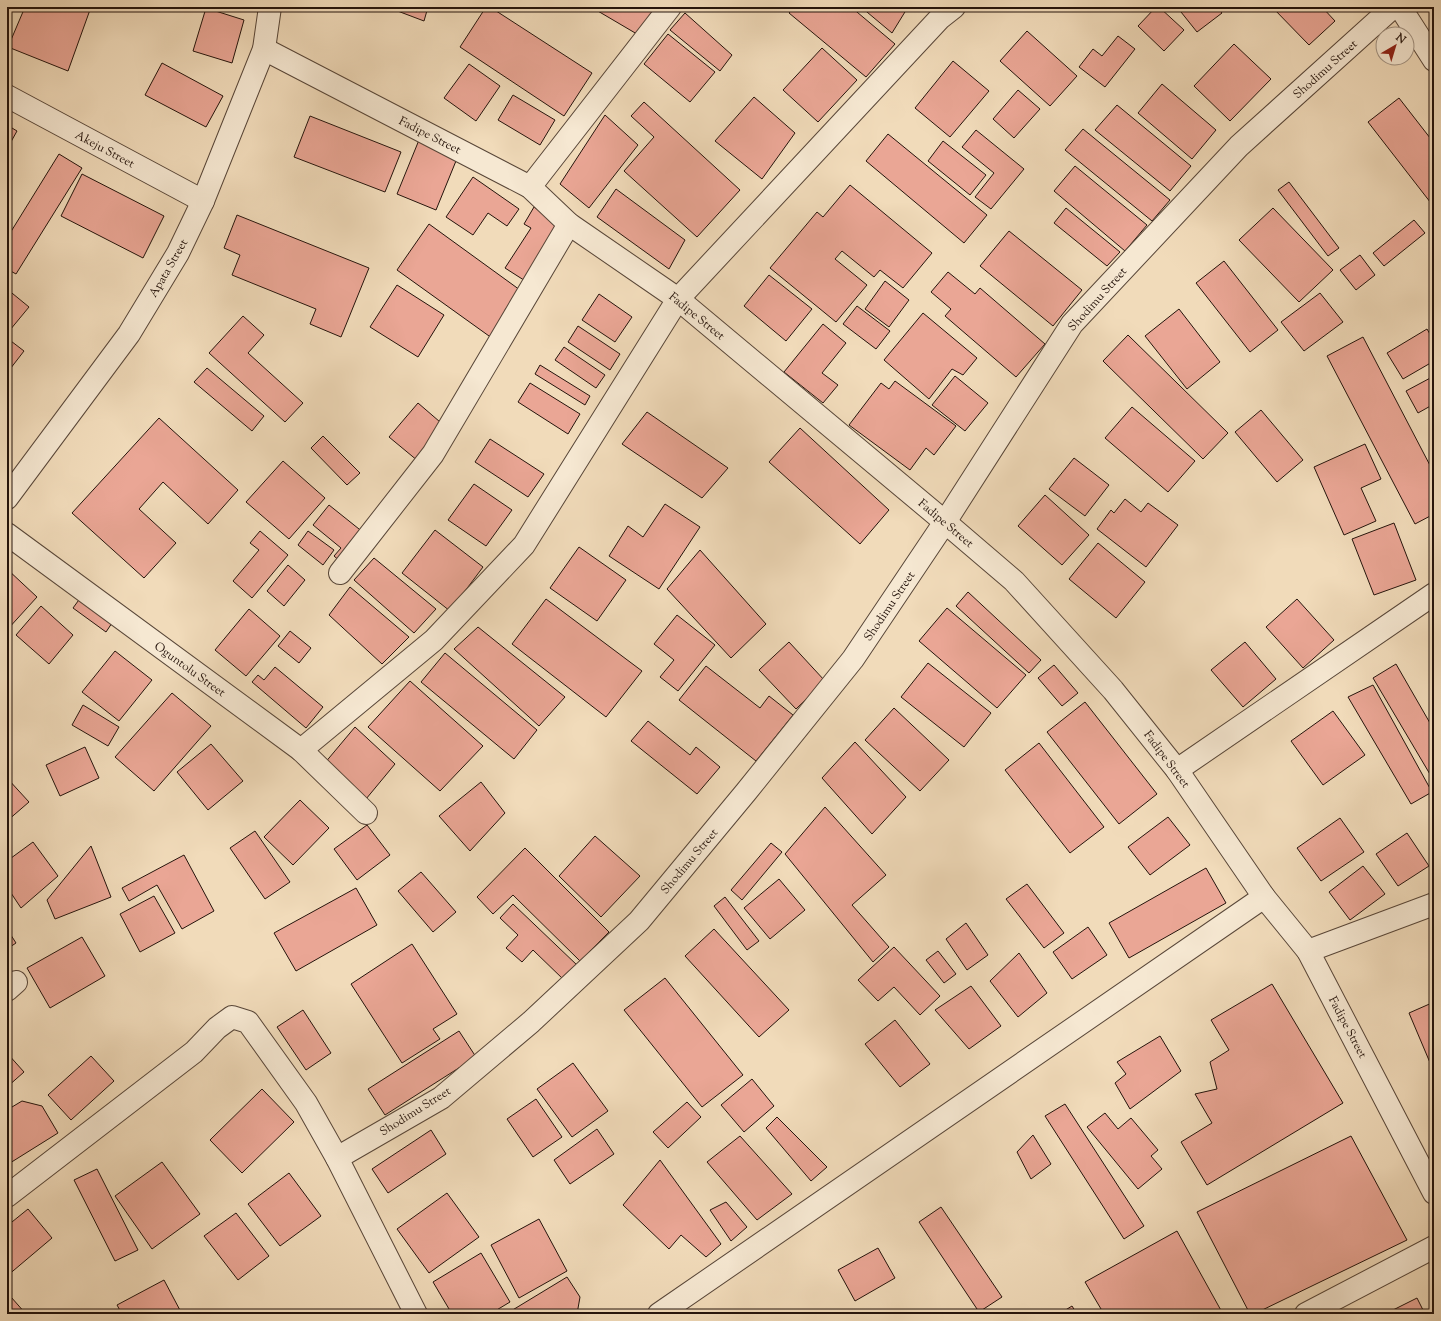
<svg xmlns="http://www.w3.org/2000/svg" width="1441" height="1321" viewBox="0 0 1441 1321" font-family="'Sorts Mill Goudy',serif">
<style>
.building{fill:#eaa695;stroke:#25140c}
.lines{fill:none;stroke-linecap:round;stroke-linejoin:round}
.street-casing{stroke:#584638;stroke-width:24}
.street{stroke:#f6e8d2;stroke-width:22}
.labels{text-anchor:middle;stroke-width:3.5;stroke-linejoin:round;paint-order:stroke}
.street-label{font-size:12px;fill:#25140c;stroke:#f6e8d2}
</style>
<rect width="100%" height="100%" fill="#f1dbba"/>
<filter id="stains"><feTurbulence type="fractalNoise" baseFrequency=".005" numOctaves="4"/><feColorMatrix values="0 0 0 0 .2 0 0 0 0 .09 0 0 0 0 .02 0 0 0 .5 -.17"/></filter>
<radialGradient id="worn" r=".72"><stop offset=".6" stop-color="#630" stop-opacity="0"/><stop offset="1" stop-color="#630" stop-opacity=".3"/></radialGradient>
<g class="building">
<polygon points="25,7 91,7 68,71 8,47"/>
<polygon points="387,7 428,7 424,21"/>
<polygon points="486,7 490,7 592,73 564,116 460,47"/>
<polygon points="591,7 660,7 642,37"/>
<polygon points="794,7 851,7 895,44 866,77 789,13"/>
<polygon points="861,7 908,7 892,33"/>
<polygon points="1156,7 1159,7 1184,30 1164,51 1138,26"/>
<polygon points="1177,7 1217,7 1222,13 1197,32"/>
<polygon points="1272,7 1322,7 1335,21 1309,45"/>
<polygon points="206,8 244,20 232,63 193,51"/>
<polygon points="685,13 732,55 720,71 670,30"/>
<polygon points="1027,31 1077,76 1050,106 1000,61"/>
<polygon points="668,34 715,72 690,102 644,64"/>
<polygon points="1118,36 1135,49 1105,87 1079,67 1093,49 1102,56"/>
<polygon points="1234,44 1271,79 1230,121 1194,86"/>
<polygon points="822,48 857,80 818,122 783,90"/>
<polygon points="953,61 989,91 950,137 915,108"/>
<polygon points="162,63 223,96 206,127 145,95"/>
<polygon points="469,64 500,86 476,121 444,98"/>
<polygon points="1162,84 1216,130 1192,159 1138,113"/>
<polygon points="1018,90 1040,109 1014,138 993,119"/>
<polygon points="513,95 555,120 540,145 498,120"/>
<polygon points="754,97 795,133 762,179 715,141"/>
<polygon points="1399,98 1434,143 1434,207 1368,122"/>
<polygon points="644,102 740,190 697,237 624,171 654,137 631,116"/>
<polygon points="1117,105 1191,166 1170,191 1095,130"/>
<polygon points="605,115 638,145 589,208 560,184"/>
<polygon points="310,116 401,152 385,192 294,157"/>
<polygon points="7,125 17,131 7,149"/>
<polygon points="1083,129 1170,200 1152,221 1065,150"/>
<polygon points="976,130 1024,169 991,209 975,197 994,173 962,147"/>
<polygon points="888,134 987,215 964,243 866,161"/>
<polygon points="419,140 458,156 436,210 397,194"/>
<polygon points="943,141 986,175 970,195 928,161"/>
<polygon points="59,154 82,168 16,274 7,269 7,238"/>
<polygon points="1075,166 1147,225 1125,251 1054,191"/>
<polygon points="82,174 164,216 143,258 61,216"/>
<polygon points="473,177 519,209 507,226 488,213 473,235 446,217"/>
<polygon points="1289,182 1339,248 1328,256 1278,190"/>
<polygon points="850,185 932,253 903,288 880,270 874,277 842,251 835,259 867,285 836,322 770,268 817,212 823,217"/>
<polygon points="616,189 685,240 669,269 597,217"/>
<polygon points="534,207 565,227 530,284 505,268 531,228 524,224"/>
<polygon points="1066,208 1120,252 1107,266 1054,223"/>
<polygon points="1273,208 1333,270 1299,302 1239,240"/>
<polygon points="237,215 369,268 341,337 310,324 316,309 232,275 240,255 224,248"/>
<polygon points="1414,220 1425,233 1384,266 1373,253"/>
<polygon points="429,224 520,290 505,310 514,316 496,341 397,270"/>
<polygon points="1009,231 1082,290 1053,326 980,266"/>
<polygon points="1360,255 1375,275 1356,290 1340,270"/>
<polygon points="1224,261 1278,330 1250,352 1196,283"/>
<polygon points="948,272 975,294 980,288 1045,344 1016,377 945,316 951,309 931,292"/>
<polygon points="769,275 812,309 786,341 744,306"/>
<polygon points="885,281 909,300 889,327 865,309"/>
<polygon points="397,285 444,315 418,357 370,327"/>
<polygon points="7,289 29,307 10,330 7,328"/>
<polygon points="1320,293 1343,322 1304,351 1281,322"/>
<polygon points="599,294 632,317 615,342 582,320"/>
<polygon points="857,306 890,331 876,349 843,324"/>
<polygon points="1179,309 1220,362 1187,389 1145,336"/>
<polygon points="923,313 977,358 963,375 952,369 929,399 884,360"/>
<polygon points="243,316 264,335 248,353 303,403 285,422 209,353"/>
<polygon points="823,324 846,343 822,373 838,385 823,403 784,372"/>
<polygon points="578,326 620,354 610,370 568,342"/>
<polygon points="1427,329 1434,341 1434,361 1403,379 1387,353"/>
<polygon points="1128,335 1228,433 1203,459 1103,361"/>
<polygon points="1363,337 1434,473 1434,514 1415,524 1327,356"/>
<polygon points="7,338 24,351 7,373"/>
<polygon points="564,347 605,375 596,388 555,360"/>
<polygon points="540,365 590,396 585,405 535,374"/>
<polygon points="207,368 264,416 252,431 194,382"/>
<polygon points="955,376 988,403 965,431 932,405"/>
<polygon points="1434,376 1434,404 1418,413 1406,391"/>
<polygon points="895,381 956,426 934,455 926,448 910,470 849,425 881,383 889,389"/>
<polygon points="530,383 580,414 568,434 518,402"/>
<polygon points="418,403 447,428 418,461 389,437"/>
<polygon points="1132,407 1195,461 1168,492 1105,438"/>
<polygon points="1261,410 1303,460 1277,482 1235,432"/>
<polygon points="647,412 728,468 702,498 622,444"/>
<polygon points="159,418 238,490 208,524 163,482 139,509 176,543 144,578 72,513"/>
<polygon points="800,428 889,510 860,544 769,462"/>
<polygon points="323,436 360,473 347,485 311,448"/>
<polygon points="490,439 544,474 528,497 475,462"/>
<polygon points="1365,444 1381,479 1361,488 1376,521 1344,535 1314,467"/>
<polygon points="1074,458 1109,485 1085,516 1049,489"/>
<polygon points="283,461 325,498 289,539 246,502"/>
<polygon points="474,484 512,510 486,546 448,520"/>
<polygon points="1045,495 1089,535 1062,565 1018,526"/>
<polygon points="1125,499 1141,512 1148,503 1178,525 1146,567 1097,529 1111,510 1114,513"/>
<polygon points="665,504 700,527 659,589 609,556 628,526 643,537"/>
<polygon points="329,505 364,533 341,562 334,556 341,548 313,525"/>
<polygon points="1394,523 1416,580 1374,595 1352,539"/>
<polygon points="435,530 483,567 450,611 402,573"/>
<polygon points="260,531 288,555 252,598 233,581 259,550 250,543"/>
<polygon points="308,531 334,550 323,565 298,545"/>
<polygon points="1098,543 1145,582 1116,618 1069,579"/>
<polygon points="579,547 626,580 597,621 550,588"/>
<polygon points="700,550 766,624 731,658 667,589"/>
<polygon points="374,558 436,609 414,633 354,580"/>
<polygon points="288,565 305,580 284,606 267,591"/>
<polygon points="7,569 37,597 7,630"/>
<polygon points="350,587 409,637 382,664 329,615"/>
<polygon points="968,592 1041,660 1029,673 956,606"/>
<polygon points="81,597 114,620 106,632 73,608"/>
<polygon points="546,599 642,671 606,717 512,644"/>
<polygon points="1297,599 1334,640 1303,668 1266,627"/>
<polygon points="41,606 73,635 49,664 16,635"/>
<polygon points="947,608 1026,675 997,708 919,641"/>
<polygon points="249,609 280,636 246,676 215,650"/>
<polygon points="677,615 715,645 678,691 660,677 674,660 654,644"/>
<polygon points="478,627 565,697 539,726 454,649"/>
<polygon points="290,631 311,648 299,663 278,646"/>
<polygon points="789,642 825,681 796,709 759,670"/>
<polygon points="1245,642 1276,679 1243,707 1211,670"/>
<polygon points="115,651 152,680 119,721 82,692"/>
<polygon points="445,653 537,730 514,759 421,682"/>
<polygon points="928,663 991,713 964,747 901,697"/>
<polygon points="1396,664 1434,730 1434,781 1373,678"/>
<polygon points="1054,665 1078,693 1062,706 1038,678"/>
<polygon points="706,666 760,708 769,696 793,715 756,761 679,700"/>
<polygon points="275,667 323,707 306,728 252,682 258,675 264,680"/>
<polygon points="410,681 483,746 440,791 368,727"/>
<polygon points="1373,685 1432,792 1411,804 1348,697"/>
<polygon points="172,693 211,726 154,791 115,757"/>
<polygon points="1085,702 1157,794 1119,824 1047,732"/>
<polygon points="83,705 119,727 108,746 72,725"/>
<polygon points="894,708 949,760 920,791 865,740"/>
<polygon points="1333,711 1365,755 1323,785 1291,741"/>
<polygon points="648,721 690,755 696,747 720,767 697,794 631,741"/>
<polygon points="355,727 395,764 366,799 324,764"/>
<polygon points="855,742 906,797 872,834 822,778"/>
<polygon points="1039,743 1104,827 1070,853 1005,770"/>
<polygon points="211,744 243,781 208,810 177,772"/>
<polygon points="85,747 99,778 60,796 46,765"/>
<polygon points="7,778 29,802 7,821"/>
<polygon points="481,782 505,813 470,851 439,816"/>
<polygon points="300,800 329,828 293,865 264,837"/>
<polygon points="825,807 886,875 852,905 889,947 873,962 785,854"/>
<polygon points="1168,817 1190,845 1150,875 1128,847"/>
<polygon points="1340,818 1364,852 1321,881 1297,848"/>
<polygon points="367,825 390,855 357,880 334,849"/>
<polygon points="255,831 290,882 265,899 230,848"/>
<polygon points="1407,833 1429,866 1398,886 1376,854"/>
<polygon points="595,836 640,876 601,917 559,876"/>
<polygon points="33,842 58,876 21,908 7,887 7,861"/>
<polygon points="771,843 782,852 742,900 731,890"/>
<polygon points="91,846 111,897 55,919 47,900"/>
<polygon points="525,848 609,932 580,961 513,895 493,914 477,897"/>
<polygon points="184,855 214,911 182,929 157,885 129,901 122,888"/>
<polygon points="1363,866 1385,894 1350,920 1329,892"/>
<polygon points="1206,868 1226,903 1129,958 1109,923"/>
<polygon points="421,872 456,912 433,932 398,891"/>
<polygon points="779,879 805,910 770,939 744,908"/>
<polygon points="1027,884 1064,933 1044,948 1006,899"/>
<polygon points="356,888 377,925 296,971 274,933"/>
<polygon points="154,896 175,933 140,952 120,914"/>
<polygon points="725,897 759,941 747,950 714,906"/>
<polygon points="513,904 578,966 564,980 533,950 522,962 506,948 518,935 500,918"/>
<polygon points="966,923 988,955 967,970 946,939"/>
<polygon points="1088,927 1107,955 1072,979 1053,952"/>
<polygon points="7,929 16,943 7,949"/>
<polygon points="714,929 789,1010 759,1037 685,956"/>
<polygon points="82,937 105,976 50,1008 27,968"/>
<polygon points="412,944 457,1014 433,1029 440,1039 402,1063 351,984"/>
<polygon points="894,947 940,996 920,1015 894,987 878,1001 858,980"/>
<polygon points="938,951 956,974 944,983 926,960"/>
<polygon points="1019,953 1047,993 1018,1017 990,981"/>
<polygon points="665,978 743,1075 702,1107 624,1010"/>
<polygon points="1272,984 1343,1103 1207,1185 1181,1142 1212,1123 1195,1094 1217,1089 1210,1062 1229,1050 1211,1020"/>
<polygon points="971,986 1001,1026 969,1049 935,1010"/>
<polygon points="1434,1002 1434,1063 1431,1065 1409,1013"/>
<polygon points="303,1010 331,1053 306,1070 277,1027"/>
<polygon points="895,1020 930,1064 900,1087 865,1044"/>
<polygon points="459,1031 476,1057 385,1115 368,1089"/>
<polygon points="1160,1036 1181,1071 1130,1109 1115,1083 1126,1074 1117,1062"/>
<polygon points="7,1053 24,1072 7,1087"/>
<polygon points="91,1056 114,1081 71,1120 48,1095"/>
<polygon points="573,1063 608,1111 572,1137 537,1089"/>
<polygon points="752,1079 774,1106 744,1132 721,1105"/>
<polygon points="262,1089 294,1122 242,1173 210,1140"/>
<polygon points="536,1099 562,1137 533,1157 507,1119"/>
<polygon points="22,1101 42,1106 58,1133 10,1163 7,1159 7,1110"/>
<polygon points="687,1102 701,1117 668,1148 653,1132"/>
<polygon points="1065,1104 1144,1226 1124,1239 1045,1116"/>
<polygon points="1105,1113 1118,1129 1131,1118 1158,1150 1151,1156 1162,1169 1138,1189 1087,1127"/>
<polygon points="777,1117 827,1167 811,1181 766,1128"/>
<polygon points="597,1129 614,1154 570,1184 554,1160"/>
<polygon points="431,1130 446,1154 388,1193 372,1169"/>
<polygon points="1033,1135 1051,1164 1031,1179 1017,1152"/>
<polygon points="740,1136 792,1194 757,1220 707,1162"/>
<polygon points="1351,1136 1407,1240 1254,1314 1250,1314 1197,1212"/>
<polygon points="660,1160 721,1244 706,1257 681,1235 669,1249 623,1205"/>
<polygon points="162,1162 200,1214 152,1249 115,1196"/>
<polygon points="97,1169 138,1250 115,1261 74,1180"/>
<polygon points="289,1173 321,1216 280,1246 248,1204"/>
<polygon points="447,1193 479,1237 429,1273 397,1229"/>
<polygon points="726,1202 747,1227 731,1241 710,1210"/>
<polygon points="941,1207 1002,1297 979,1312 919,1222"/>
<polygon points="28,1209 52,1238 7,1276 7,1226"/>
<polygon points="236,1213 269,1256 238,1280 204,1236"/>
<polygon points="539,1219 567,1271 519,1298 491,1245"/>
<polygon points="1177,1231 1223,1314 1104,1314 1085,1282"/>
<polygon points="878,1248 895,1278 855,1301 838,1270"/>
<polygon points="481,1253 510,1302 490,1314 452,1314 433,1282"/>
<polygon points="567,1277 580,1297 577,1314 506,1314"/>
<polygon points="164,1280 182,1314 122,1314 117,1305"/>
<polygon points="11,1297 26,1314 7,1314 7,1301"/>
<polygon points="1417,1298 1425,1314 1385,1314"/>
<polygon points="1072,1306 1077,1314 1059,1314"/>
</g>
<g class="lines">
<g class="street-casing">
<g id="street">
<polyline points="1400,7 1434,60"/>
<polyline points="264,49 530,187 569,224 678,299 945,522 1014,581 1113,690 1177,770 1264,897 1308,951 1434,1193"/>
<polyline points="7,96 203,201"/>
<polyline points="530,187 670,7"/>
<polyline points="7,498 129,334 178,253 203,201 264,49 270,7"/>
<polyline points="7,534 301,750 366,813"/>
<polyline points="340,573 433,454 569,224"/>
<polyline points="301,750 434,640 524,545 678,299 940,18 954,7"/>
<polyline points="1177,770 1434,594"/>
<polyline points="1308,951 1434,904"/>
<polyline points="7,990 16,982"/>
<polyline points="337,1158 441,1098 531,1022 639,921 746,792 853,659 945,522 1072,324 1239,146 1393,7"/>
<polyline points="7,1196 194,1052 217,1028 232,1017 248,1022 306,1103 337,1158 416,1314"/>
<polyline points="659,1314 1264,897"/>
<polyline points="1306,1314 1434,1247"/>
</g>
</g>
<use href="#street" class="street"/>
</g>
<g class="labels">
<g class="street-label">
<text transform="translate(1325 69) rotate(-42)" y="4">Shodimu Street</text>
<text transform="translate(430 135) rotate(27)" y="4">Fadipe Street</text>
<text transform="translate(105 149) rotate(28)" y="4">Akeju Street</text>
<text transform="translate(168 268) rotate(-60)" y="4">Apata Street</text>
<text transform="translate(1097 299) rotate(-48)" y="4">Shodimu Street</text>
<text transform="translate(697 316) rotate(39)" y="4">Fadipe Street</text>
<text transform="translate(946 523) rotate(40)" y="4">Fadipe Street</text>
<text transform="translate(889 606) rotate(-56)" y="4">Shodimu Street</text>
<text transform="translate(190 669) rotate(36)" y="4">Oguntolu Street</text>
<text transform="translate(1167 759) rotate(53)" y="4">Fadipe Street</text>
<text transform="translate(689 861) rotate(-50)" y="4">Shodimu Street</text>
<text transform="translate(1348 1027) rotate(62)" y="4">Fadipe Street</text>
<text transform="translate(415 1111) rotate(-32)" y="4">Shodimu Street</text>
</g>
</g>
<rect width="1441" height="1321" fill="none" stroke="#f1dbba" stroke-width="24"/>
<rect x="8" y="8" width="1425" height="1305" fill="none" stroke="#25140c" stroke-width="2"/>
<rect x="12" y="12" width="1417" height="1297" fill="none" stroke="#25140c"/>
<g transform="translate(1395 46) rotate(38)"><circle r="19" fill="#f6e8d2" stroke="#a29383"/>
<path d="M0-3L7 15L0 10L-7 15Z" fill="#8f2418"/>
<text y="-6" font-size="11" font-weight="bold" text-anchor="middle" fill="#25140c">N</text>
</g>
<rect width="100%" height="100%" filter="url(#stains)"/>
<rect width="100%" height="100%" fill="url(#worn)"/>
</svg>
